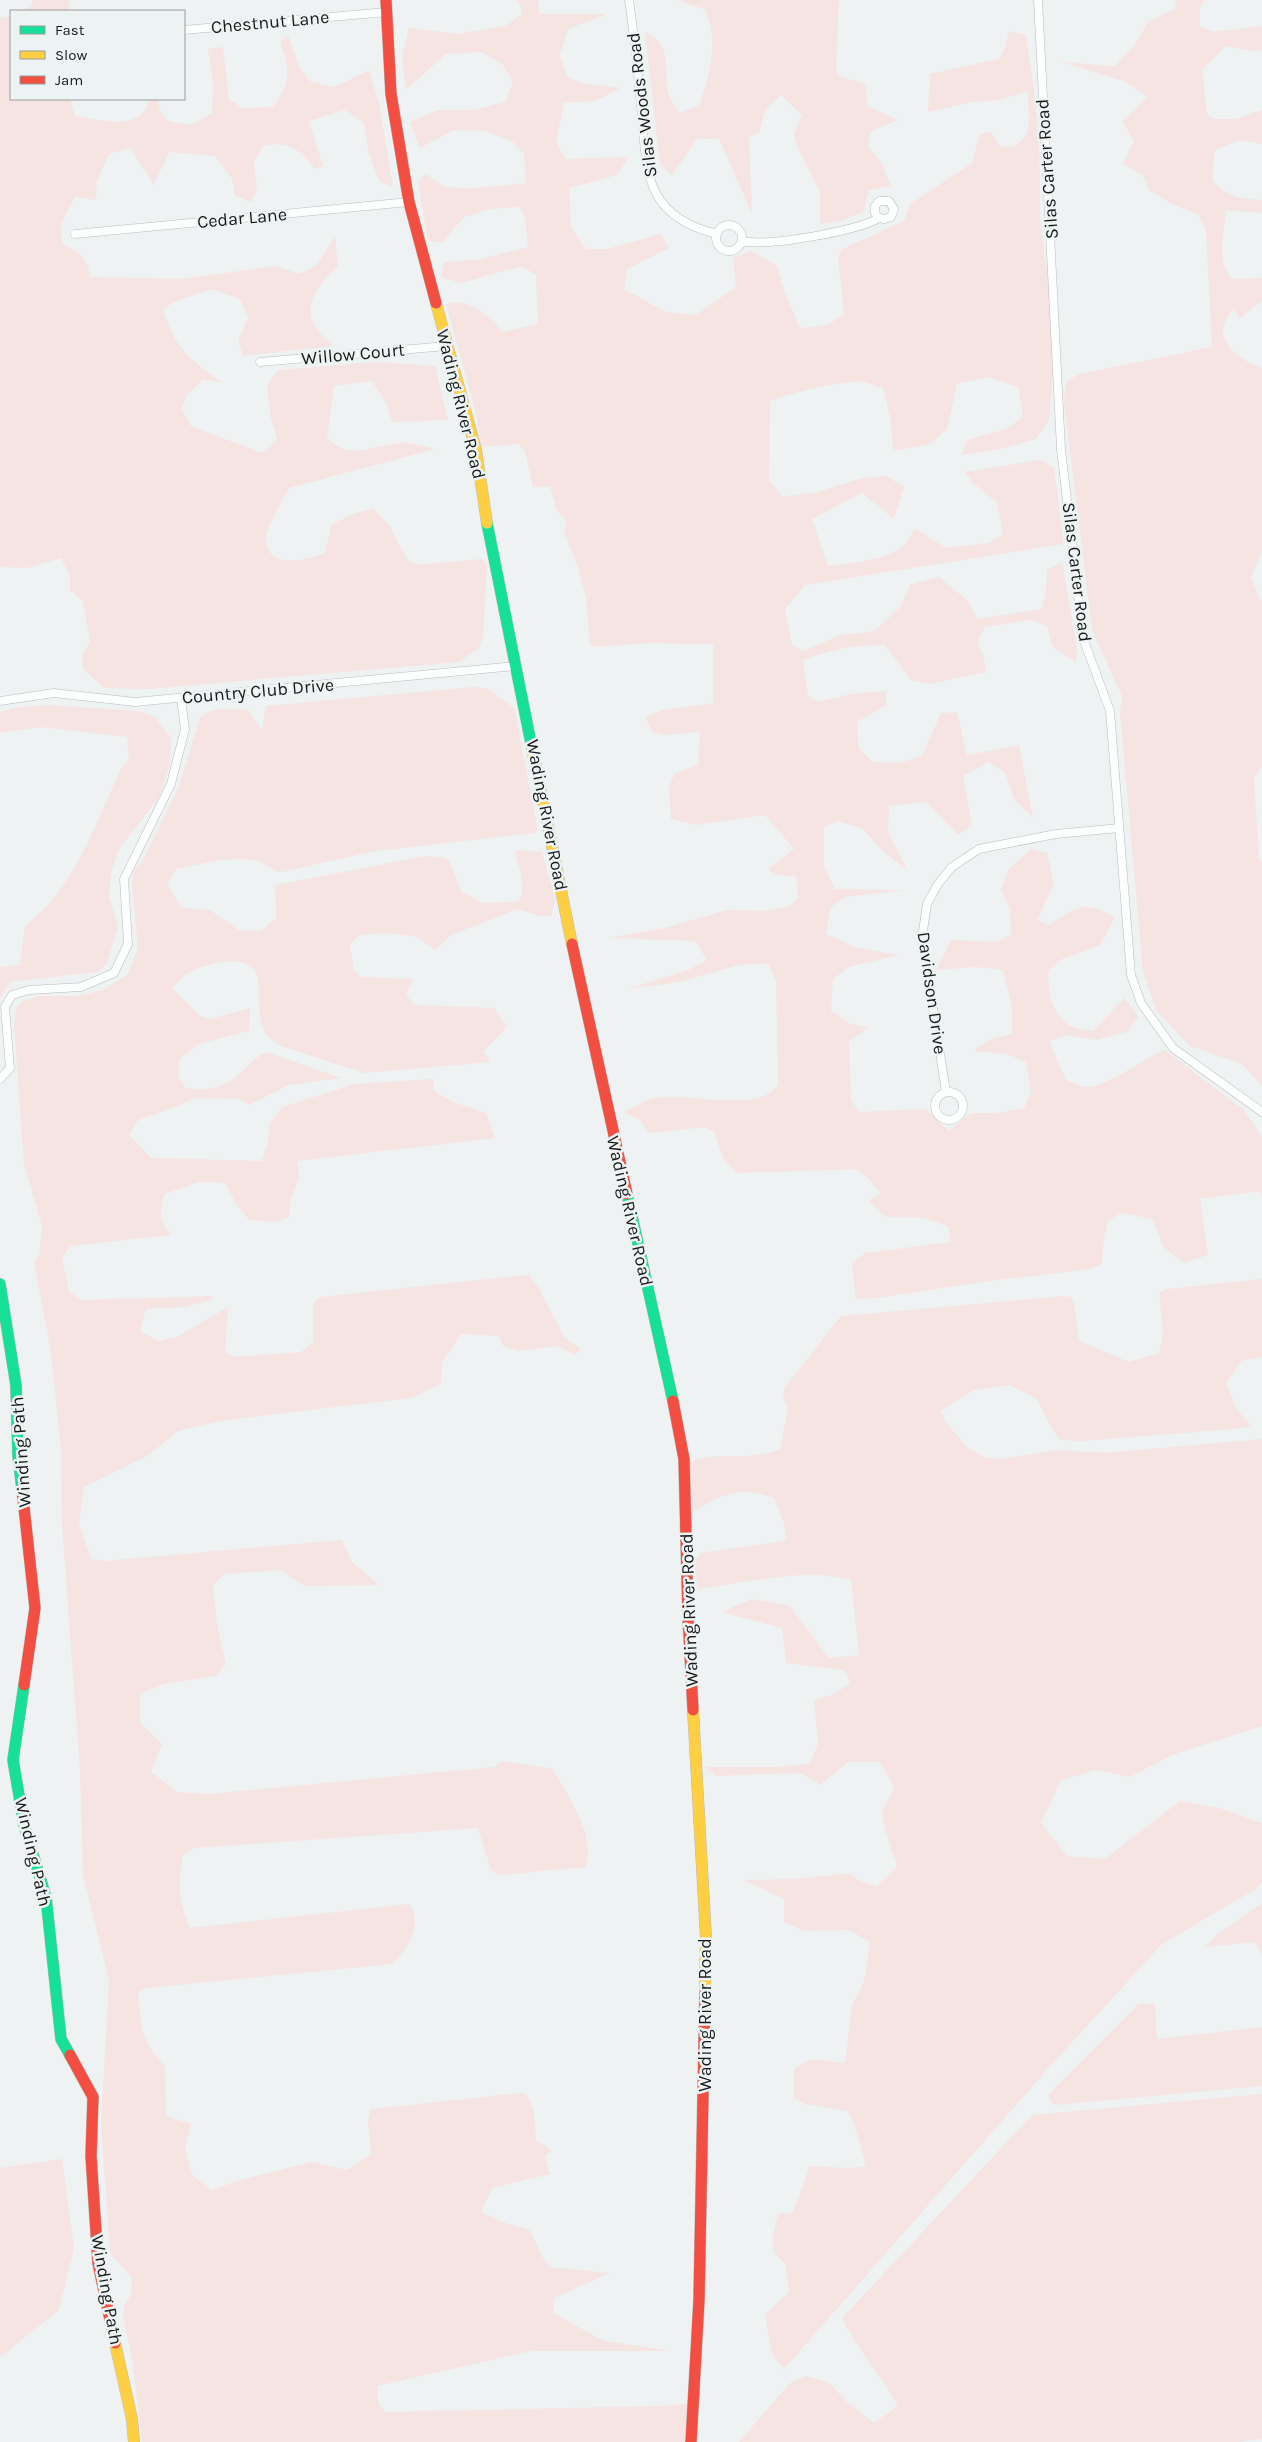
<svg xmlns="http://www.w3.org/2000/svg" width="1262" height="2442" viewBox="0 0 1262 2442" font-family="Karla,sans-serif">
<style>
.green{fill:#f6e4e2}
.lines{fill:none;stroke-linecap:round;stroke-linejoin:round}
.street-casing{stroke:#b9bcbc;stroke-width:9}
.fast-casing{stroke:#b9bcbc;stroke-width:12}
.slow-casing{stroke:#b9bcbc;stroke-width:12}
.jam-casing{stroke:#b9bcbc;stroke-width:12}
.street{stroke:#fcfdfd;stroke-width:8}
.fast{stroke:#16e098;stroke-width:11}
.slow{stroke:#ffcf43;stroke-width:11}
.jam{stroke:#f24e42;stroke-width:11}
.labels{text-anchor:middle;stroke-width:5;stroke-linejoin:round;paint-order:stroke}
.street-label{font-size:18px;fill:#181a1a;stroke:#edf3f3}
</style>
<rect width="100%" height="100%" fill="#eef2f2"/>
<g class="green">
<polygon points="33,0 69,0 69,11 22,11 32,6"/>
<path d="M516,0H538L539,14H607L568,29L560,55L567,77L582,83L620,88L596,101L564,103L556,142L566,159L629,157L617,175L569,188L571,227L586,249H607L661,234L669,248L627,269L624,289L666,312L696,315L736,287L733,258L752,251L777,266L782,285L800,328L828,325L844,314L838,258L842,249L904,221L910,204L972,163L980,134L991,132L1001,147C1036,149 1029,114 1027,91L1000,100L972,102L928,112L930,74L998,59L1004,51L1009,31L1026,35L1036,106L1040,162V221L1056,337L1049,420L1036,439L1000,449L962,455L967,440L1006,429L1023,417L1018,387L988,377L957,384L947,429L930,444L893,451L891,422L883,388C877,387 870,383 864,382C843,380 790,393 770,401L769,480L783,497L818,492L862,478L886,476L904,487L894,519L862,493L812,519L828,566C847,564 877,561 894,552C904,548 910,538 915,529L947,548L989,543L1003,534L997,503L972,482L965,472L1040,460L1054,468L1063,538V544L805,585L785,609L792,645L803,651L840,635L875,631L901,606L910,585L939,577L968,601L977,619L1042,609L1046,590L1047,570L1062,562L1077,648L1076,663L1052,646L1047,626L1031,620L985,627L977,643L983,654L986,672L929,684L911,680L885,645C855,644 831,650 803,660L808,696L817,702L851,694L886,691V705L857,722L858,747L873,762L899,763L922,756L941,713L957,712L967,755L1019,745L1033,818L1015,800L1005,773L989,762L963,776L972,826L958,835L926,802L889,806L888,831L908,871L880,848L863,829L838,821L824,827V866L835,889L904,890L845,897L830,908L826,934L857,948L899,955L849,967L833,979L831,1011L849,1023L869,1028L849,1041L851,1101L860,1112L926,1109L949,1131L971,1113H997L1024,1108L1031,1091L1026,1062L1007,1054L973,1051L991,1039L1012,1034V1007L1003,970L975,967L936,970L951,940L999,942L1011,934L1010,909L1001,890L1009,869L1031,849L1047,853L1054,884L1037,920L1049,925C1079,906 1082,900 1115,917L1100,945L1062,959L1049,970C1047,991 1051,1013 1070,1026C1076,1029 1087,1030 1093,1031L1124,998L1139,1017L1126,1032L1095,1040L1066,1035L1049,1041L1066,1080C1072,1082 1079,1086 1086,1087C1103,1089 1147,1057 1165,1050L1245,1111L1262,1137V1196L1259,1191L1200,1199L1208,1255L1184,1263L1164,1248L1153,1219L1122,1213L1108,1220L1103,1245L1102,1264L1090,1269L982,1282L877,1298L856,1299L852,1263L865,1253L951,1242L948,1226C937,1223 925,1217 913,1217C887,1215 890,1224 869,1201L881,1193L868,1178L856,1169L736,1173L724,1160L714,1132L706,1127L649,1133L640,1120L624,1112C634,1107 645,1100 656,1098C686,1091 758,1115 778,1085L776,982L768,963L738,965L680,982L627,989L688,970L707,960L695,941L609,938L664,928L728,910L764,911L790,906L798,898L796,876L776,875L768,869L794,849L765,815L696,825L671,819L669,787L675,773L698,765L700,732L664,735L653,732L645,717L663,710L713,703V644L648,643L597,647L590,645L586,598L578,567L564,533L567,522L557,511L550,486L533,487L525,452L519,444L484,447L480,444L477,417L446,304C470,297 489,317 503,332L538,324L536,275L522,266L461,283L441,277L444,262L477,260L528,247L525,218L520,207L490,209L464,217L442,243L428,240L418,181L426,174L443,186L465,189L526,183L524,154L512,141L485,131L454,130L420,148L410,122L438,110H474L505,102L513,82L503,65L483,52L446,54L406,90L402,56L409,28L457,34L505,26L522,14L521,7Z"/>
<path d="M677,0H839L836,69L840,76L865,84L868,106L898,120L870,132L868,146L882,164L891,186L869,190L863,212L841,221L820,224V193L798,149L794,134L802,115L781,95L765,110L759,133L749,137L752,214L719,139H697L672,175L660,164L645,32C674,46 663,68 668,93C670,100 676,107 680,113L699,106C710,75 720,40 704,9Z"/>
<path d="M1175,0H1205L1200,8V27L1215,32L1262,26V50L1252,51L1225,46L1202,70L1207,113L1213,119H1236L1262,110V144L1240,140L1215,150L1212,180C1225,197 1241,199 1262,200V213L1226,210C1224,231 1216,262 1232,279L1262,278V301L1240,318L1233,309C1230,314 1224,322 1223,327C1221,347 1245,363 1262,368V550L1251,578L1259,598L1262,600V766L1254,779L1259,859L1262,862V1086L1242,1064L1190,1046L1156,1010L1143,972L1120,713L1122,696L1092,630L1064,402L1066,382L1079,374L1212,347L1206,230L1198,214L1172,204L1149,190L1144,177L1123,163L1134,141L1122,121L1148,97L1126,82L1062,62L1114,66L1133,47L1149,21L1176,9Z"/>
<path d="M11,16V99H70L75,116C97,120 147,132 148,99H158C161,124 169,121 191,125L212,113L213,84L208,49L223,47L229,99L242,108L273,107C292,83 290,69 280,42L288,35L299,66L311,82L335,87L369,70L379,103L393,187L380,182L369,155L364,123L345,110L309,121L323,166L315,169C298,149 292,142 264,145L254,162L257,187L252,202L235,196L232,179L215,156L169,152L154,185L130,148L109,154L97,181L96,200L75,197L61,223L62,244C79,253 88,257 90,277L181,279L276,266L299,274L317,265L335,236L338,267C322,281 301,303 315,326C319,334 328,340 333,346L243,356L238,340L248,318L240,299L212,289L176,301L163,309C176,352 189,357 222,383L203,379L187,395L181,409L191,426L262,453L277,440L271,418L267,385L278,370L376,362L435,366L448,420L392,422L387,404L372,381L334,386L327,438C351,462 372,445 401,443C411,442 425,447 435,449L289,488C284,498 266,528 266,538C266,571 307,560 325,553L331,525L350,515L373,508L390,527L407,559L417,565L482,559L487,566L483,636L479,648L459,662L149,689L104,688L83,669L82,655L90,642L83,601L70,590V576L61,558L27,568L0,567V18Z"/>
<path d="M473,687L488,689L514,708L538,830L534,833L375,851L282,872C272,872 267,863 258,861C231,855 202,864 176,869L167,885L182,908L210,910L239,930L261,931L276,918L275,885L426,856L443,857L449,860L461,891L483,903L518,902C528,889 518,864 515,850L542,852L555,899L552,916H540L517,909L451,935L435,950L417,937L386,933L359,935L350,945L354,971L361,977L413,979L406,995L415,1005L494,1008L507,1027L484,1051L490,1062L364,1073L281,1046C275,1042 268,1038 264,1031C250,1000 277,955 221,962C210,964 193,969 185,975C180,978 176,985 172,989L202,1017L211,1019L250,1008L249,1031L199,1044L180,1059L178,1076L185,1088C200,1090 217,1090 230,1081C244,1073 251,1059 267,1052L341,1078L289,1085L249,1105L239,1099L194,1098L176,1107L138,1120L129,1135L151,1158L261,1161L267,1147L270,1123L282,1107L355,1084L434,1079L433,1090L453,1102L486,1113L495,1138L297,1161L299,1177L290,1202L289,1217L276,1222L249,1220L235,1202L225,1183L199,1182L165,1194C158,1211 159,1222 172,1235L71,1246L62,1257L69,1291L81,1300L212,1296V1300L185,1307L146,1309L140,1331L158,1341L179,1336L228,1307L225,1351L233,1357L301,1352L313,1342V1304L320,1297L518,1276L529,1275L540,1290L564,1337L581,1349L575,1355L558,1346L519,1351L503,1346L499,1336L461,1334L442,1363L441,1384L411,1398L219,1421L178,1431L147,1456L84,1487L79,1524L91,1559L105,1561L342,1540L352,1562L379,1585L304,1586L281,1570L224,1574L213,1586L217,1625L226,1664L216,1676L163,1684L140,1694V1723L162,1744L151,1772L177,1792L209,1794L494,1767L502,1761L553,1769C569,1798 595,1833 586,1867L500,1875L491,1870L478,1828L194,1848L183,1855C178,1885 178,1900 190,1928L409,1904C424,1923 407,1949 393,1964L146,1988L138,1992C141,2026 140,2041 165,2066L166,2116L191,2124L185,2148L192,2175L212,2190L237,2181L312,2162L347,2170L371,2154L368,2121L371,2109L523,2093C536,2101 535,2126 536,2140L552,2151L544,2156L550,2174L492,2188L481,2212L502,2222L530,2230L543,2258L550,2267L610,2273L554,2298L553,2313L604,2341L671,2351H531L377,2386L378,2403L386,2412L664,2406L694,2403L693,2442H142L133,2365L123,2316L125,2304L131,2295L132,2278L110,2253L101,2124L109,1980L83,1875L80,1770L62,1525L61,1450L51,1352L34,1262L39,1255L42,1226L24,1164L14,1025L16,1008L21,1002L40,996H77L103,990L128,974L138,947L132,885L133,873L143,860L178,789L200,718C213,705 230,709 248,710L262,730L266,706Z"/>
<path d="M50,705L137,711L155,717L171,738L170,765L159,797L119,849L111,873L109,896L118,927L107,963L98,972L10,982L0,998V967L20,965L25,926C74,890 96,822 121,769L129,759L127,737L40,727L0,733V712L21,707Z"/>
<path d="M1262,1279V1357L1241,1361L1226,1384L1237,1410L1252,1426L1234,1429L1082,1441L1060,1440L1050,1426L1037,1399L1009,1385L974,1390L941,1411L944,1420L967,1447L984,1457L1001,1459L1057,1450L1105,1453L1262,1439V1726L1172,1755L1130,1777L1096,1770L1061,1780L1041,1823L1067,1856L1105,1859L1180,1801L1219,1808L1262,1823V1882L1256,1889L1162,1944L1053,2063L784,2369L772,2355L765,2315L789,2292L785,2264L773,2251V2234L778,2214L793,2213L810,2166L844,2168L866,2167L854,2123L847,2111L805,2104L794,2098V2069L811,2059L845,2063L852,2006L864,1982L870,1942L849,1930L804,1931L784,1922V1899L744,1880L798,1879L850,1873L859,1881L877,1886L897,1866L886,1834L882,1812L894,1788L880,1762H848L820,1785L800,1773L716,1776L705,1767H779L810,1763L818,1744L814,1701L836,1693L850,1683L844,1670L786,1663L782,1628L722,1612L752,1599L790,1606L829,1658L859,1655L851,1580C807,1567 745,1583 698,1589L694,1562L701,1553L786,1541L784,1524L774,1498C739,1485 722,1495 692,1512L688,1463C717,1449 751,1463 780,1449L788,1409L783,1395L785,1387L841,1316L1065,1296L1071,1297L1074,1304L1079,1341L1129,1362L1159,1353L1163,1332L1159,1293L1167,1289Z"/>
<polygon points="1262,1903 1262,1954 1254,1942 1204,1947 1218,1934"/>
<polygon points="1139,2004 1155,2004 1157,2039 1262,2027 1262,2086 1054,2105 1048,2095"/>
<path d="M1262,2094V2439L1238,2442H739L790,2383L806,2376L828,2382L849,2404L874,2423L898,2406C881,2375 857,2350 842,2318L1032,2115Z"/>
<polygon points="62,2159 74,2248 59,2310 0,2357 0,2168"/>
</g>
<g class="lines">
<g class="street-casing">
<g id="street">
<path d="M629,0C634,35 638,71 641,106C647,169 642,216 717,234"/>
<polyline points="1038,0 1061,449 1083,638 1110,711 1131,975 1141,1003 1173,1048 1262,1112"/>
<polyline points="184,30 387,12"/>
<circle cx="729" cy="238" r="13"/>
<polyline points="75,234 409,202"/>
<path d="M742,241C768,247 856,231 879,218L885,219L891,217L894,209L889,201H879L875,206V213L879,218"/>
<polyline points="260,362 447,346"/>
<polyline points="0,701 54,693 135,702 516,666"/>
<polyline points="0,1079 10,1068 5,1007 12,995 29,990 81,987 114,973 128,944 124,879 171,784 185,729 181,699"/>
<polyline points="946,1092 922,938 927,904 938,884 952,867 979,849 1056,834 1119,828"/>
<circle cx="949" cy="1106" r="14"/>
</g>
</g>
<g class="fast-casing">
<g id="fast">
<polyline points="487,523 532,748"/>
<polyline points="627,1194 673,1401"/>
<polyline points="0,1284 16,1385 18,1456 22,1489"/>
<polyline points="24,1685 13,1760 24,1825 46,1897 61,2039 70,2055"/>
</g>
</g>
<g class="slow-casing">
<g id="slow">
<polyline points="436,303 476,450 487,523"/>
<polyline points="532,748 572,944"/>
<polyline points="693,1710 706,1938 705,1993"/>
<polyline points="115,2343 132,2419 134,2442"/>
</g>
</g>
<g class="jam-casing">
<g id="jam">
<polyline points="386,0 391,94 409,202 436,303"/>
<polyline points="572,944 627,1194"/>
<polyline points="673,1401 684,1459 688,1616 693,1710"/>
<polyline points="22,1489 35,1608 24,1685"/>
<polyline points="70,2055 93,2097 91,2156 98,2263 115,2343"/>
<polyline points="691,2442 699,2300 705,1993"/>
</g>
</g>
<use href="#street" class="street"/>
<use href="#fast" class="fast"/>
<use href="#slow" class="slow"/>
<use href="#jam" class="jam"/>
</g>
<g class="labels">
<g class="street-label">
<text transform="translate(270 22) rotate(-5)" y="6">Chestnut Lane</text>
<text transform="translate(642 105) rotate(-97)" y="6">Silas Woods Road</text>
<text transform="translate(1047 169) rotate(-94)" y="6">Silas Carter Road</text>
<text transform="translate(242 218) rotate(-5)" y="6">Cedar Lane</text>
<text transform="translate(353 354) rotate(-5)" y="6">Willow Court</text>
<text transform="translate(461 404) rotate(76)" y="6">Wading River Road</text>
<text transform="translate(1077 572) rotate(83)" y="6">Silas Carter Road</text>
<text transform="translate(258 691) rotate(-5)" y="6">Country Club Drive</text>
<text transform="translate(547 815) rotate(79)" y="6">Wading River Road</text>
<text transform="translate(932 993) rotate(82)" y="6">Davidson Drive</text>
<text transform="translate(630 1211) rotate(77)" y="6">Wading River Road</text>
<text transform="translate(21 1452) rotate(-94)" y="6">Winding Path</text>
<text transform="translate(689 1610) rotate(-92)" y="6">Wading River Road</text>
<text transform="translate(33 1852) rotate(77)" y="6">Winding Path</text>
<text transform="translate(705 2015) rotate(-90)" y="6">Wading River Road</text>
<text transform="translate(107 2290) rotate(80)" y="6">Winding Path</text>
</g>
</g>
<rect x="10" y="10" width="175" height="90" fill="#edf3f3" stroke="#989c9c"/>
<rect x="20" y="26" width="25" height="8" fill="#16e098" stroke="#989c9c"/>
<text x="55" y="35" font-size="15" fill="#181a1a">Fast</text>
<rect x="20" y="51" width="25" height="8" fill="#ffcf43" stroke="#989c9c"/>
<text x="55" y="60" font-size="15" fill="#181a1a">Slow</text>
<rect x="20" y="76" width="25" height="8" fill="#f24e42" stroke="#989c9c"/>
<text x="55" y="85" font-size="15" fill="#181a1a">Jam</text>
</svg>
